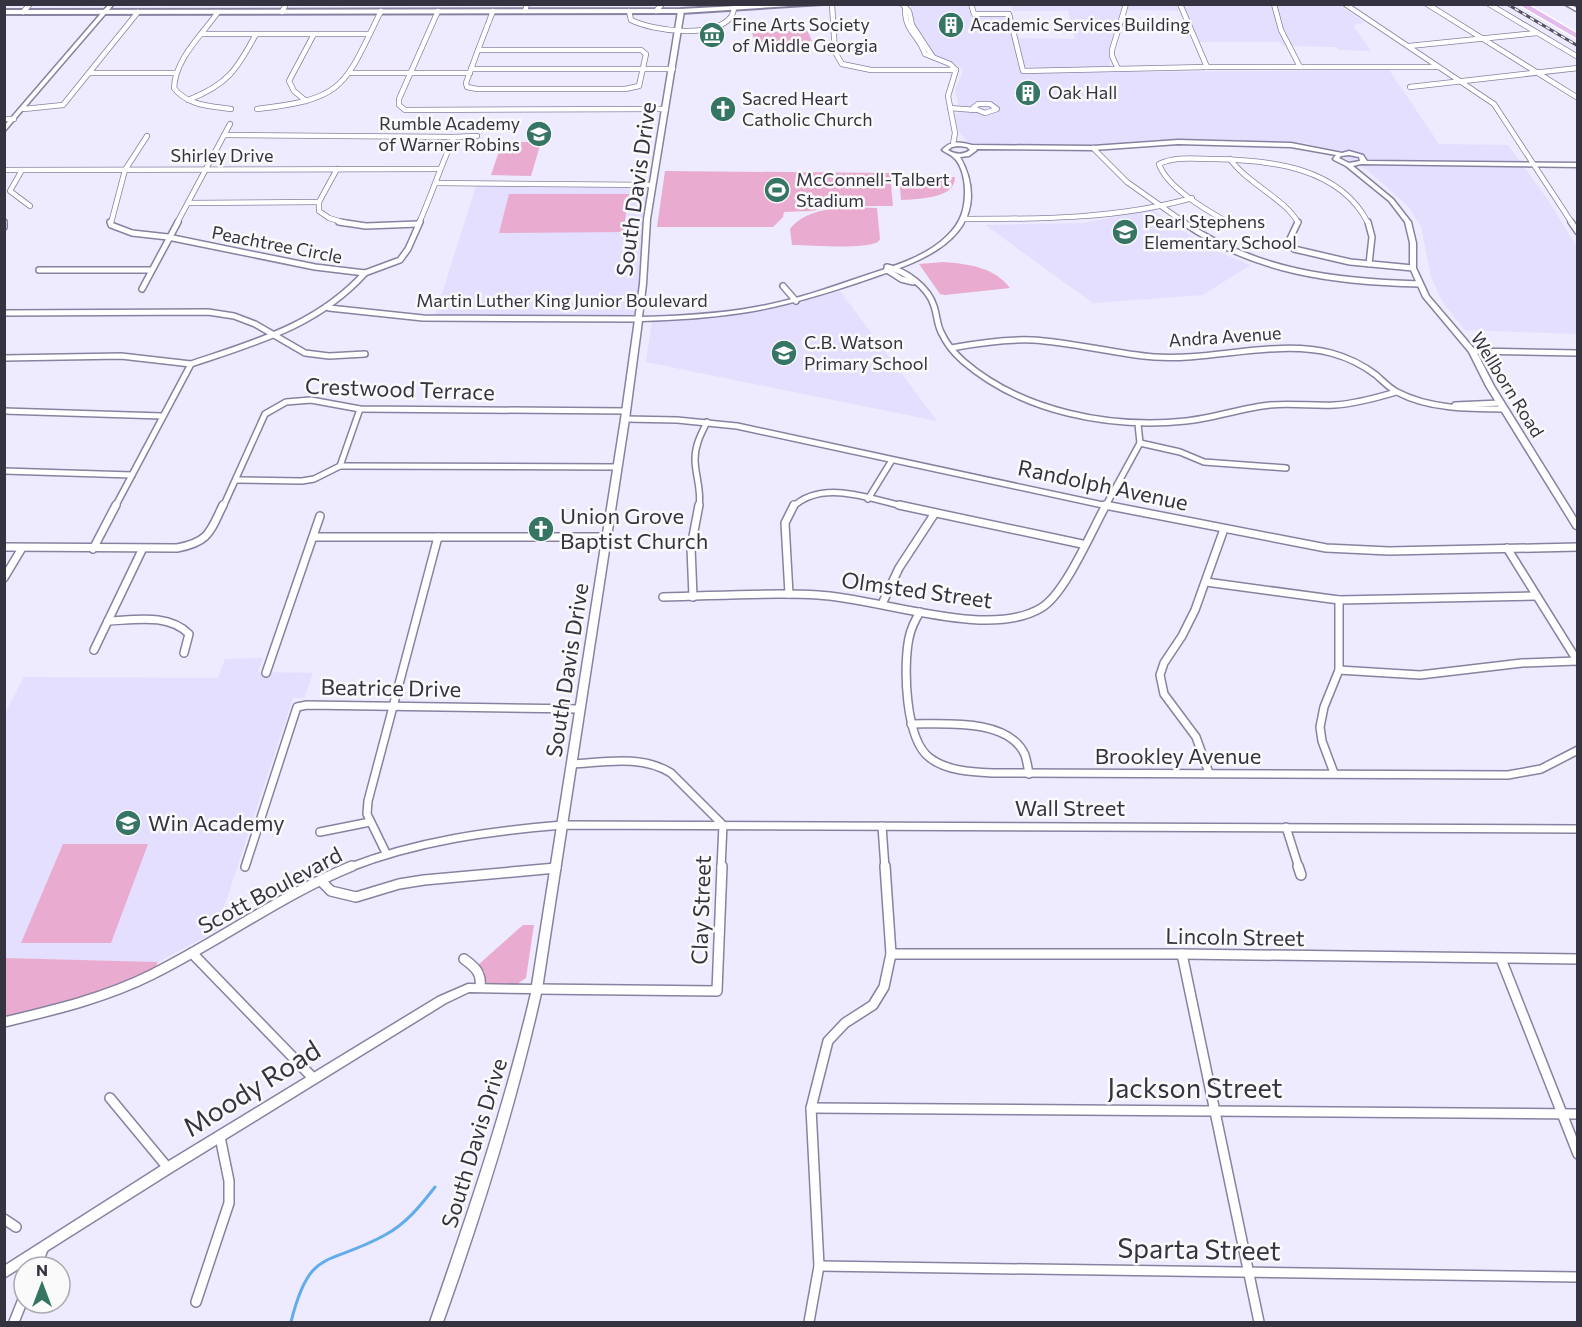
<svg xmlns="http://www.w3.org/2000/svg" width="1582" height="1327" viewBox="0 0 1582 1327" font-family="Commissioner,sans-serif">
<style>
.built{fill:#e4deff}
.green{fill:#e9acd0}
.lines{fill:none;stroke-linecap:round;stroke-linejoin:round}
.stream{stroke:#61acea;stroke-width:3}
.minor-far3-casing{stroke:#8882a1;stroke-width:6}
.minor-far2-casing{stroke:#8882a1;stroke-width:8}
.minor-far1-casing{stroke:#8882a1;stroke-width:10}
.minor-casing{stroke:#8882a1;stroke-width:12}
.tertiary-casing{stroke:#8882a1;stroke-width:3}
.secondary-casing{stroke:#8882a1;stroke-width:4}
.primary-casing{stroke:#fff;stroke-width:3}
.minor-far3{stroke:#fff;stroke-width:4.5}
.minor-far2{stroke:#fff;stroke-width:5}
.minor-far1{stroke:#fff;stroke-width:7}
.minor{stroke:#fff;stroke-width:9}
.tertiary{fill:#fff;fill-rule:evenodd}
.secondary{fill:#fff;fill-rule:evenodd}
.primary{fill:#e4bbef;fill-rule:evenodd}
.rail-casing{stroke:#545261;stroke-width:3}
.rail{stroke:#fafafa;stroke-width:1.5;stroke-dasharray:4.5;stroke-linecap:butt}
.labels{text-anchor:middle;stroke-width:5;stroke-linejoin:round;paint-order:stroke}
.far-poi-label{font-size:18px;fill:#353340;stroke:#fafafa;text-anchor:start}
.far-street-label{font-size:18px;fill:#353340;stroke:#fafafa}
.street-label{font-size:22px;fill:#353340;stroke:#fafafa}
.poi-label{font-size:22px;fill:#353340;stroke:#fafafa;text-anchor:start}
.near-street-label{font-size:27px;fill:#353340;stroke:#fafafa}
</style>
<rect width="100%" height="100%" fill="#eeeaff"/>
<g class="built">
<polygon points="911,5 968,5 970,13 1012,13 1019,38 1075,39 1068,11 1013,11 1011,5 1339,5 1365,23 1353,25 1371,51 1340,50 1335,47 1282,46 1280,42 1200,42 1185,11 1121,10 1109,50 1110,68 1026,68 1028,73 1389,70 1439,144 1508,145 1548,200 1577,247 1577,334 1465,330 1443,303 1431,277 1421,226 1407,205 1367,170 1331,151 1306,143 1188,140 1075,146 969,145 958,130 955,115 960,112 955,89 963,72 960,67 937,58 932,52 927,40 916,28"/>
<polygon points="477,183 652,185 638,319 434,319"/>
<polygon points="1153,210 1207,247 1250,265 1203,295 1093,303 985,225 1083,223"/>
<polygon points="840,291 937,421 646,362 652,321 750,313"/>
<polygon points="263,658 258,672 313,673 304,698 293,698 216,931 158,962 5,958 4,716 24,677 218,678 225,659"/>
</g>
<g class="green">
<polygon points="807,30 812,41 756,44 752,33"/>
<polygon points="502,142 541,142 531,176 491,175"/>
<polygon points="665,171 890,173 893,206 840,206 810,211 784,212 783,217 773,227 657,227"/>
<path d="M899,176L955,177C956,199 916,199 901,200Z"/>
<polygon points="509,194 629,194 623,232 499,233"/>
<path d="M850,207L877,208L880,239L878,242C861,250 812,245 792,245L790,229C804,211 828,209 850,207Z"/>
<path d="M944,262C968,264 994,267 1010,288L945,295L940,294L919,264Z"/>
<polygon points="63,844 148,844 111,943 21,943"/>
<polygon points="523,925 534,925 526,978 517,984 488,984 485,980 485,972 478,965"/>
<polygon points="5,958 158,962 155,968 112,988 5,1021"/>
</g>
<g class="lines">
<path class="stream" d="M291,1322C310,1246 327,1267 385,1235C406,1224 421,1205 435,1187"/>
<g class="minor-far3-casing">
<g id="minor-far3">
<polyline points="832,4 835,52 842,64 871,70 956,70"/>
<polyline points="902,4 909,11 912,25 933,57"/>
<polyline points="971,4 974,14 1009,14 1023,71 1207,67 1438,67"/>
<polyline points="1180,4 1207,67"/>
<polyline points="1274,4 1281,30 1300,67"/>
<polyline points="1345,4 1494,104 1572,223"/>
<polyline points="1427,4 1578,98"/>
<polyline points="1489,4 1578,57"/>
<path d="M905,9C905,32 918,34 925,54L950,64L956,70"/>
<polyline points="438,11 399,99 399,105 405,110 666,109"/>
<polyline points="525,11 527,4"/>
<path d="M629,11L631,20C653,31 713,39 731,17C734,13 733,8 736,4"/>
<polyline points="656,11 662,4"/>
<polyline points="23,12 30,4"/>
<path d="M218,12C202,35 175,59 174,88C188,106 210,106 231,109"/>
<polyline points="282,12 286,4"/>
<polyline points="202,34 369,34"/>
<polyline points="1409,46 1537,33"/>
<polygon points="478,50 641,50 646,54 639,86 625,89 477,89 467,87 466,83"/>
<polyline points="478,50 493,11"/>
<polyline points="471,69 673,69"/>
<polyline points="1118,69 1112,56 1112,50 1126,4"/>
<polyline points="90,73 175,73"/>
<polyline points="350,73 470,73"/>
<polyline points="1410,87 1578,68"/>
<path d="M188,100C227,85 237,70 256,34"/>
<polyline points="306,101 294,91 289,81 314,34"/>
<polygon points="978,104 990,104 997,109 985,113 973,108"/>
<polyline points="950,108 975,110"/>
<polyline points="24,109 63,105 138,12"/>
<path d="M257,109C346,99 344,86 381,11"/>
<polyline points="4,119 14,119"/>
<path d="M224,135L454,137C441,165 432,194 419,223"/>
<polyline points="454,137 477,136"/>
<polyline points="953,144 955,133 948,96 956,70"/>
<polyline points="1093,148 1127,182 1185,223"/>
<path d="M1230,159C1248,184 1288,201 1298,223"/>
<polyline points="337,169 319,202 319,211 329,218 345,223"/>
<polyline points="4,170 439,169"/>
<polyline points="22,170 10,191 30,206"/>
<polyline points="437,183 652,185"/>
<polyline points="189,203 319,202"/>
<path d="M965,219C1041,219 1118,219 1192,198"/>
<polyline points="4,221 4,223"/>
<polyline points="111,223 125,170 147,136"/>
<polyline points="177,223 230,124"/>
<path d="M1229,223C1208,211 1167,188 1159,164C1176,156 1195,159 1214,159C1270,160 1340,167 1368,223"/>
</g>
</g>
<g class="minor-far2-casing">
<g id="minor-far2">
<polyline points="4,222 4,227"/>
<polyline points="110,222 111,225 132,233 168,237 315,267 365,273 400,260 408,249 420,222"/>
<polyline points="339,222 366,226 418,224"/>
<path d="M1183,222C1254,272 1335,282 1420,284"/>
<polyline points="1226,222 1230,224"/>
<polyline points="1298,222 1288,243 1294,249 1350,262 1413,268"/>
<polyline points="1368,222 1372,237 1369,264"/>
<polyline points="1571,222 1578,232"/>
<polyline points="39,270 151,270"/>
<path d="M887,270V267C906,271 928,287 934,306C937,315 937,324 941,332C946,343 954,353 963,361C1022,412 1110,429 1186,421C1214,418 1242,408 1270,405C1292,403 1313,406 1334,405C1355,404 1376,398 1396,392"/>
<polyline points="887,270 901,279 913,282"/>
<polyline points="783,286 796,301"/>
<polyline points="142,289 178,222"/>
<polyline points="329,308 423,318 638,319"/>
<polyline points="4,313 208,312 234,316 255,324 305,353 329,356 365,354"/>
<path d="M951,348C978,343 1005,339 1032,340C1073,342 1114,354 1154,357C1212,361 1277,339 1331,353C1346,357 1363,365 1376,375C1383,381 1389,388 1397,392C1429,409 1469,409 1504,409"/>
<polyline points="1472,351 1578,353"/>
<polyline points="4,358 121,356 191,364"/>
<polyline points="1455,405 1500,403"/>
<polyline points="4,411 162,416"/>
<polyline points="625,419 677,420 737,426 1112,507"/>
<polyline points="1138,424 1140,443"/>
<polyline points="1140,443 1180,452 1204,462 1286,468"/>
<polyline points="340,466 617,467"/>
<polyline points="4,471 132,475"/>
<polyline points="236,480 302,481 314,479 340,466 360,409"/>
<polyline points="868,499 892,460"/>
<path d="M115,507L191,364C256,342 317,326 365,273"/>
<polyline points="223,507 265,414 286,402 311,400 360,409 626,411"/>
<path d="M699,507C702,490 695,475 695,459C695,445 701,434 707,422"/>
<path d="M793,507C822,479 872,499 906,507"/>
<polyline points="1105,507 1140,443"/>
</g>
</g>
<g class="minor-far1-casing">
<g id="minor-far1">
<polyline points="899,505 1082,544"/>
<polyline points="1105,505 1326,548 1389,551 1578,547"/>
<polyline points="315,537 607,537"/>
<path d="M4,547L177,548C209,542 210,532 223,505"/>
<polyline points="1507,548 1578,662"/>
<polyline points="93,549 116,505"/>
<polyline points="4,578 22,548"/>
<polyline points="1206,582 1339,600 1536,596"/>
<polyline points="789,594 785,523 794,505"/>
<path d="M663,597C714,596 767,592 818,595C879,598 988,640 1041,608C1065,594 1091,532 1106,505"/>
<polyline points="693,597 691,547 699,505"/>
<polyline points="882,604 899,568 935,513"/>
<path d="M920,612C915,620 911,628 909,638C903,666 905,740 930,758C947,771 972,772 993,773L1508,775L1541,769L1578,750"/>
<path d="M108,621C135,620 168,613 189,634L184,653"/>
<polyline points="94,650 142,550"/>
<polyline points="1339,670 1420,675 1522,663 1577,661"/>
<polyline points="266,673 320,516"/>
<path d="M911,724C944,724 1009,718 1025,755C1027,761 1028,768 1029,774"/>
<path d="M573,764C606,762 642,755 671,773L723,825L721,868"/>
<polyline points="1209,773 1196,737 1164,694 1160,675 1164,663 1182,636 1195,610 1224,529"/>
<polyline points="1334,773 1322,741 1320,727 1324,707 1339,670 1339,600"/>
<polyline points="882,826 885,868"/>
<polyline points="1286,827 1299,868"/>
<polyline points="320,832 370,822"/>
<polyline points="386,853 367,814 368,801 438,537"/>
<polyline points="245,867 297,707 307,705 580,709"/>
<path d="M348,868C417,841 489,831 563,825L1578,829"/>
</g>
</g>
<g class="minor-casing">
<g id="minor">
<polyline points="1298,866 1301,875"/>
<polyline points="321,881 331,891 356,897 399,884 424,880 556,868"/>
<polyline points="192,953 314,1079"/>
<polyline points="891,954 1182,954 1578,959"/>
<polyline points="1182,954 1259,1322"/>
<path d="M464,959C475,967 482,973 480,987"/>
<polyline points="1501,959 1578,1154"/>
<polyline points="537,989 717,991 722,866"/>
<path d="M4,1022C54,1010 105,998 151,975C220,941 281,895 352,866"/>
<polyline points="110,1098 168,1168"/>
<polyline points="811,1108 1578,1114"/>
<polyline points="4,1219 16,1227"/>
<polyline points="819,1266 1578,1277"/>
<polyline points="36,1267 43,1249"/>
<polyline points="196,1302 229,1203 229,1181 220,1137"/>
<polyline points="14,1322 24,1297"/>
<polyline points="809,1322 819,1266 811,1108 828,1041 845,1023 873,1005 884,987 891,954 885,866"/>
</g>
</g>
<g class="tertiary-casing">
<g id="tertiary">
<polygon points="109,4 114,4 4,132 4,126"/>
<polygon points="1564,4 1570,4 1578,9 1578,12"/>
<path d="M681,9L684,11L650,219L646,284L642,317C680,316 718,314 756,307C792,301 826,289 861,277C890,267 925,258 947,236C961,223 965,209 965,191C965,181 962,164 953,157C950,154 946,153 942,150C951,140 960,142 972,145L1093,146L1178,140L1291,143L1342,153L1349,151L1363,155L1367,161L1578,163V167L1361,164L1353,166L1393,199L1411,222L1416,243V268L1429,296L1476,351L1494,386L1578,521V530L1574,528L1486,386L1469,352L1423,297L1410,268V243L1405,222L1389,201L1346,166L1334,160L1333,159L1336,155L1291,147L1178,144L1093,150L976,149L977,150L969,156L960,157C967,169 971,182 971,196C970,250 902,267 860,282C821,295 782,307 741,313C708,318 675,320 642,321L629,419L542,989C517,1102 482,1213 443,1322H430C468,1213 505,1105 531,993L469,992L446,1003L172,1172L4,1278V1266L164,1164L438,997L468,984L532,985L621,419L640,284L644,219L678,11ZM958,146L967,147L970,150C963,155 956,155 948,150L952,147ZM1349,155L1359,157L1360,161L1349,163L1339,158L1341,156Z"/>
</g>
</g>
<g class="secondary-casing">
<polygon id="secondary" points="775,4 822,4 681,13 4,14 4,10 681,9"/>
</g>
<g class="primary-casing">
<polygon id="primary" points="1518,4 1527,4 1578,34 1578,39"/>
</g>
<use href="#minor-far3" class="minor-far3"/>
<use href="#minor-far2" class="minor-far2"/>
<use href="#minor-far1" class="minor-far1"/>
<use href="#minor" class="minor"/>
<use href="#tertiary" class="tertiary"/>
<use href="#secondary" class="secondary"/>
<use href="#primary" class="primary"/>
<g class="rail-casing">
<polyline id="rail" points="1507,4 1578,46"/>
</g>
<use href="#rail" class="rail"/>
</g>
<defs>
<g id="building-disc" transform="scale(1.35)"><circle r="9.5" fill="#367563" stroke="#fafafa"/><path d="M-4-6H4V6H1V3H-1V6H-4ZM-2.5-4.3h1.7v1.8h-1.7ZM.8-4.3h1.7v1.8H.8ZM-2.5-1h1.7V.8h-1.7ZM.8-1h1.7V.8H.8Z" fill="#fff"/></g>
<g id="museum-disc" transform="scale(1.35)"><circle r="9.5" fill="#367563" stroke="#fafafa"/><path d="M0-6L6-3V-2H-6V-3ZM-5-1h2V3h-2ZM-1-1h2V3h-2ZM3-1h2V3H3ZM-6 4H6V6H-6Z" fill="#fff"/></g>
<g id="church-disc" transform="scale(1.35)"><circle r="9.5" fill="#367563" stroke="#fafafa"/><path d="M-1.2-6h2.4v3.5h3.3v2.4h-3.3V6h-2.4V-.1h-3.3v-2.4h3.3Z" fill="#fff"/></g>
<g id="school-disc" transform="scale(1.35)"><circle r="9.5" fill="#367563" stroke="#fafafa"/><path d="M0-5L7-2L0 1L-7-2ZM-4 1L0 2.5L4 1V4Q0 6-4 4Z" fill="#fff"/></g>
<g id="stadium-disc" transform="scale(1.35)"><circle r="9.5" fill="#367563" stroke="#fafafa"/><path d="M0-5a6.5 5 0 1 0 0 10a6.5 5 0 1 0 0-10ZM-3.5-1.8h7v3.6h-7Z" fill="#fff"/></g>
</defs>
<g fill-rule="evenodd">
<use href="#building-disc" x="951" y="25"/>
<use href="#museum-disc" x="712" y="35"/>
<use href="#building-disc" x="1028" y="93"/>
<use href="#church-disc" x="723" y="109"/>
<use href="#school-disc" x="539" y="134"/>
<use href="#stadium-disc" x="777" y="190"/>
<use href="#school-disc" x="1125" y="232"/>
<use href="#school-disc" x="784" y="353"/>
<use href="#church-disc" x="541" y="529"/>
<use href="#school-disc" x="128" y="823"/>
</g>
<g class="labels">
<g class="far-poi-label">
<text x="732" y="31">Fine Arts Society<tspan x="732" dy="21">of Middle Georgia</tspan></text>
<text x="970" y="31">Academic Services Building</text>
<text x="1048" y="99">Oak Hall</text>
<text x="742" y="105">Sacred Heart<tspan x="742" dy="21">Catholic Church</tspan></text>
<text x="520" y="130" text-anchor="end">Rumble Academy<tspan x="520" dy="21">of Warner Robins</tspan></text>
<text x="796" y="186">McConnell-Talbert<tspan x="796" dy="21">Stadium</tspan></text>
<text x="1144" y="228">Pearl Stephens<tspan x="1144" dy="21">Elementary School</tspan></text>
<text x="804" y="349">C.B. Watson<tspan x="804" dy="21">Primary School</tspan></text>
</g>
<g class="far-street-label">
<text x="222" y="162">Shirley Drive</text>
<text transform="translate(277 245) rotate(11)" y="6">Peachtree Circle</text>
<text x="562" y="307">Martin Luther King Junior Boulevard</text>
<text transform="translate(1225 337) rotate(-4)" y="6">Andra Avenue</text>
<text transform="translate(1507 385) rotate(58)" y="6">Wellborn Road</text>
</g>
<g class="street-label">
<text transform="translate(636 189) rotate(-82)" y="8">South Davis Drive</text>
<text transform="translate(400 389) rotate(2)" y="8">Crestwood Terrace</text>
<text transform="translate(1103 485) rotate(12)" y="8">Randolph Avenue</text>
<text transform="translate(917 590) rotate(8)" y="8">Olmsted Street</text>
<text transform="translate(567 670) rotate(-81)" y="8">South Davis Drive</text>
<text transform="translate(391 688) rotate(1)" y="8">Beatrice Drive</text>
<text x="1178" y="764">Brookley Avenue</text>
<text x="1070" y="816">Wall Street</text>
<text transform="translate(270 890) rotate(-28)" y="8">Scott Boulevard</text>
<text transform="translate(701 910) rotate(-88)" y="8">Clay Street</text>
<text transform="translate(1235 937) rotate(1)" y="8">Lincoln Street</text>
<text transform="translate(474 1143) rotate(-73)" y="8">South Davis Drive</text>
</g>
<g class="poi-label">
<text x="560" y="524">Union Grove<tspan x="560" dy="25">Baptist Church</tspan></text>
<text x="148" y="831">Win Academy</text>
</g>
<g class="near-street-label">
<text transform="translate(252 1089) rotate(-32)" y="9">Moody Road</text>
<text x="1195" y="1098">Jackson Street</text>
<text transform="translate(1199 1250) rotate(1)" y="9">Sparta Street</text>
</g>
</g>
<rect width="1582" height="1327" fill="none" stroke="#353340" stroke-width="12"/>
<g transform="translate(42 1285)"><circle r="28" fill="#fafafa" stroke="#abaab0" stroke-width="1.5"/>
<path d="M0-4.5L10 22L0 15L-10 22Z" fill="#367563"/>
<text y="-9" font-size="16" font-weight="bold" text-anchor="middle" fill="#353340">N</text>
</g>
</svg>
